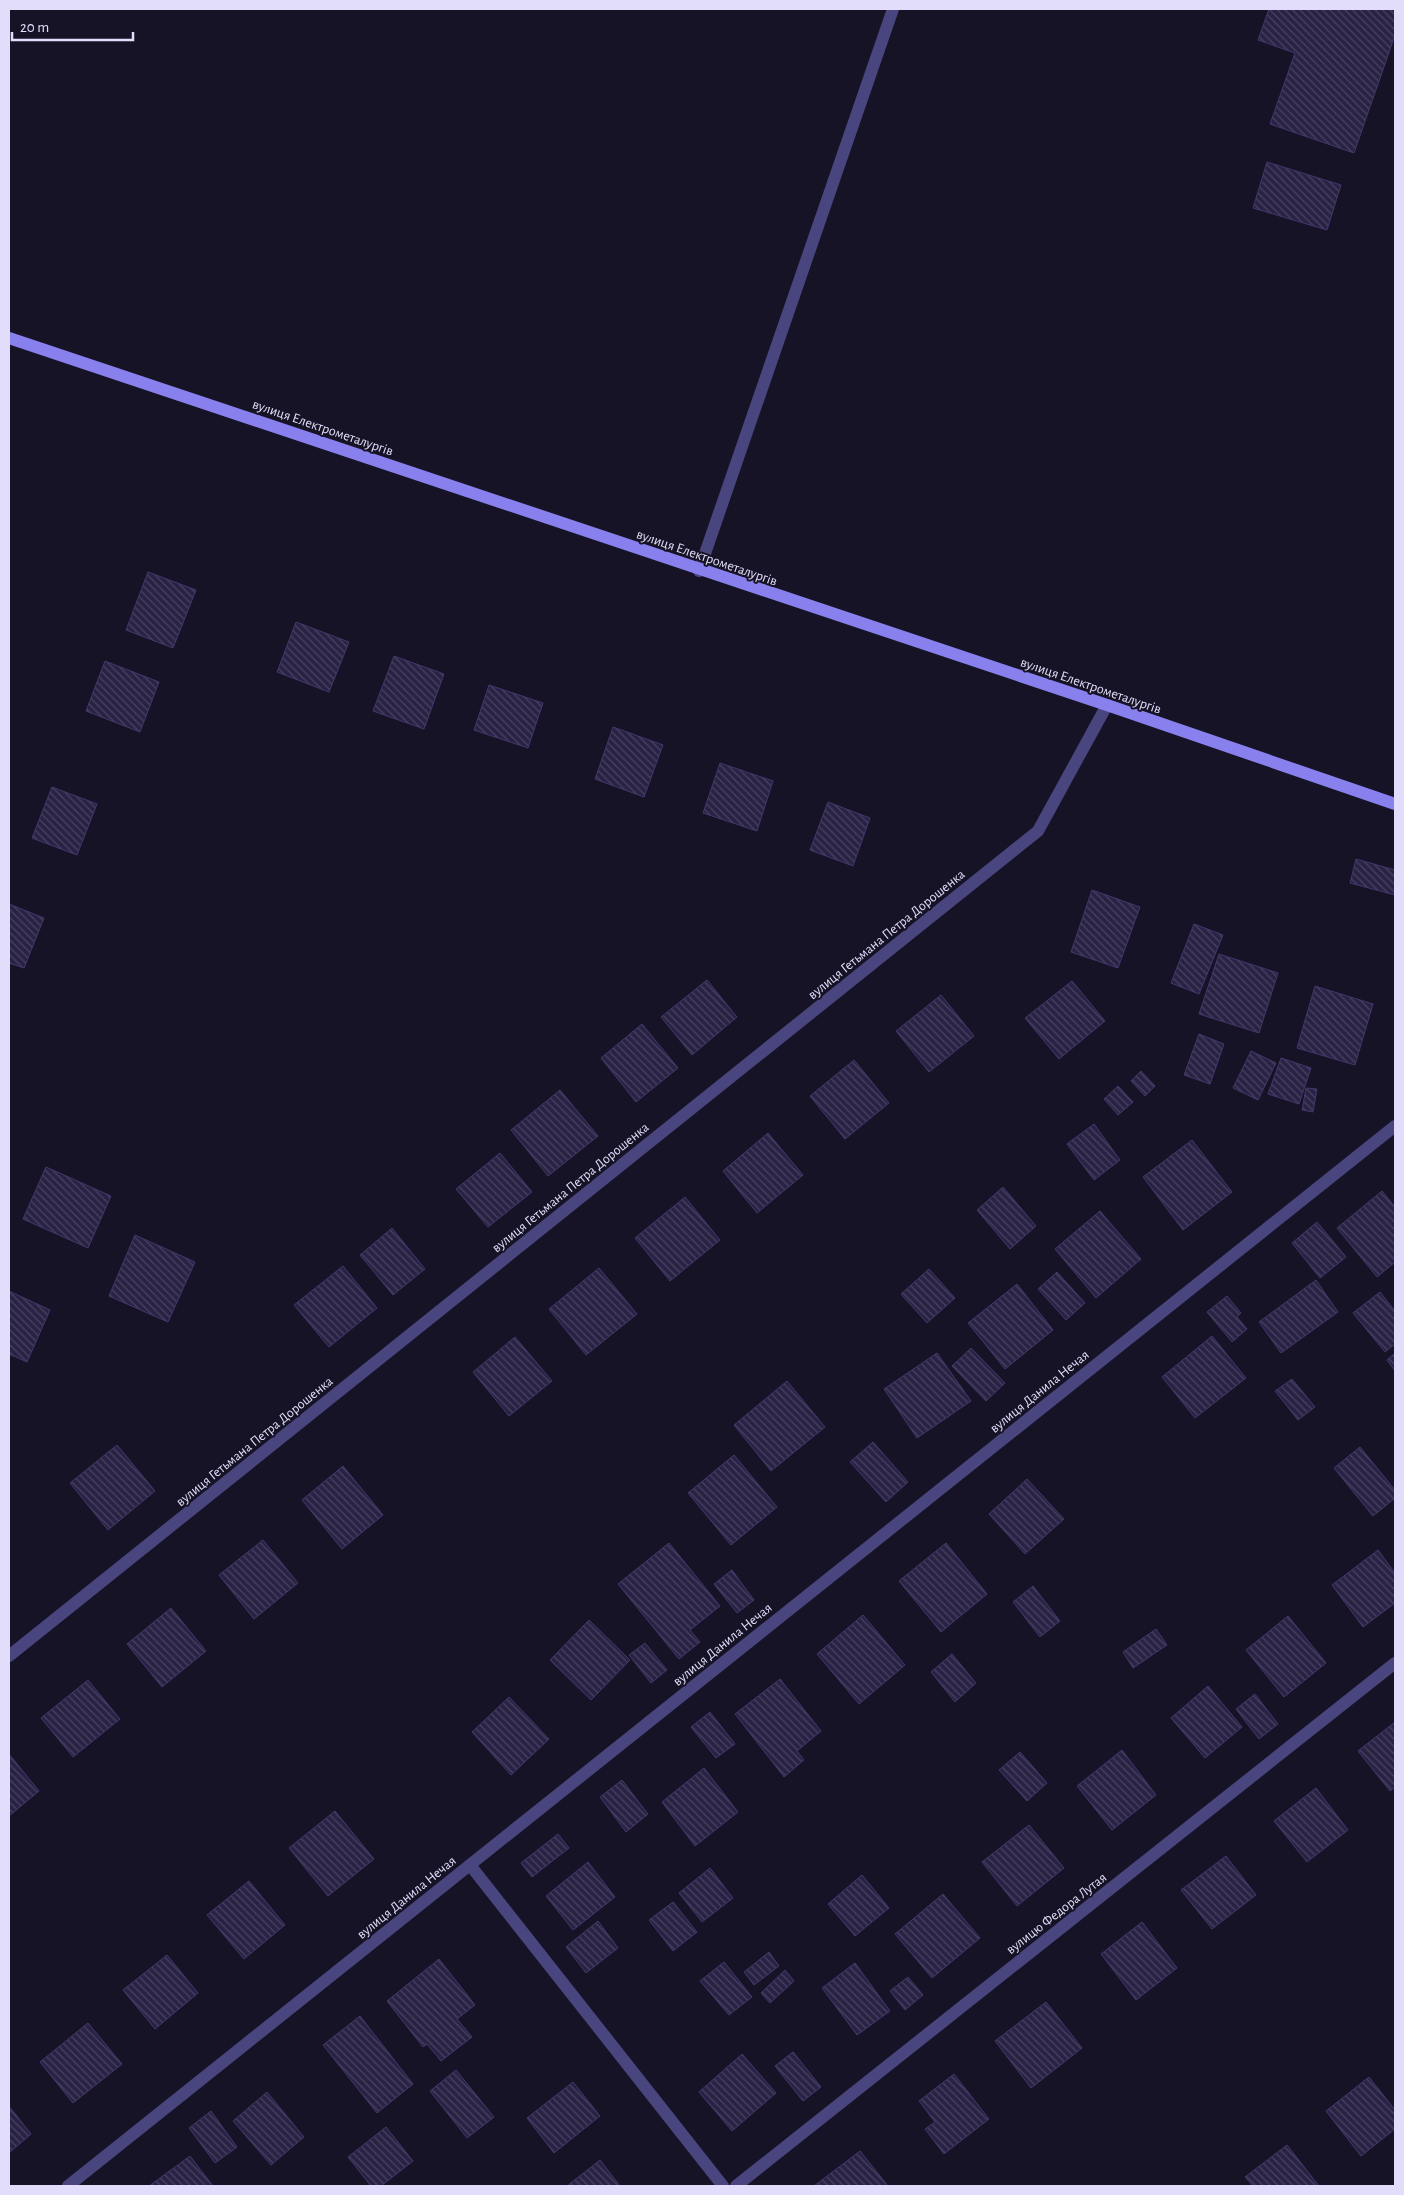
<svg xmlns="http://www.w3.org/2000/svg" width="1404" height="2195" viewBox="0 0 1404 2195" font-family="'Alegreya Sans',sans-serif">
<style>
.building{fill:url(#building-back-hatch);stroke:#43376d}
.lines{fill:none;stroke-linecap:round;stroke-linejoin:round}
.lane{stroke:#49457e;stroke-width:12}
.street{stroke:#49457e;stroke-width:12}
.secondary{stroke:#8780ed;stroke-width:12}
.labels{text-anchor:middle;stroke-width:4;stroke-linejoin:round;paint-order:stroke}
.street-label{font-size:14px;fill:#e1ddfa;stroke:#171326}
</style>
<defs>
<pattern id="building-back-hatch" width="6" height="6" patternUnits="userSpaceOnUse" patternTransform="scale(1.25)"><rect width="6" height="6" fill="#2a2244"/><path d="M-1 5l2 2M0 0l6 6M5-1l2 2" fill="none" stroke="#494260"/></pattern>
</defs>
<rect width="100%" height="100%" fill="#171326"/>
<g class="building">
<polygon points="1269,9 1395,9 1395,35 1354,153 1270,124 1295,53 1258,40"/>
<polygon points="1267,162 1341,185 1327,230 1253,208"/>
<polygon points="148,572 196,590 173,648 126,630"/>
<polygon points="296,622 349,642 329,692 277,672"/>
<polygon points="394,656 444,674 424,729 373,711"/>
<polygon points="105,661 159,682 140,732 86,711"/>
<polygon points="489,685 543,703 528,748 474,730"/>
<polygon points="613,727 663,745 644,797 595,779"/>
<polygon points="720,763 773,781 757,831 703,813"/>
<polygon points="52,787 97,804 77,855 32,838"/>
<polygon points="828,802 870,818 853,866 810,850"/>
<polygon points="1356,859 1395,870 1395,895 1350,883"/>
<polygon points="1092,890 1140,907 1118,968 1071,952"/>
<polygon points="9,904 44,918 24,968 9,963"/>
<polygon points="1194,924 1223,935 1199,994 1171,983"/>
<polygon points="1219,954 1278,973 1259,1033 1199,1014"/>
<polygon points="707,980 737,1017 692,1055 661,1017"/>
<polygon points="1072,981 1105,1021 1059,1059 1025,1018"/>
<polygon points="1315,986 1373,1004 1355,1065 1297,1048"/>
<polygon points="941,995 974,1036 929,1072 896,1031"/>
<polygon points="642,1024 678,1068 636,1102 601,1058"/>
<polygon points="1199,1034 1224,1044 1210,1084 1184,1075"/>
<polygon points="1251,1051 1276,1063 1258,1100 1233,1088"/>
<polygon points="1281,1058 1311,1068 1299,1104 1268,1094"/>
<polygon points="854,1060 889,1103 845,1139 810,1096"/>
<polygon points="1141,1071 1155,1086 1145,1096 1131,1081"/>
<polygon points="1118,1086 1133,1102 1118,1115 1104,1099"/>
<polygon points="1306,1088 1317,1089 1313,1112 1302,1110"/>
<polygon points="560,1090 598,1136 548,1176 511,1130"/>
<polygon points="1094,1124 1120,1160 1094,1180 1067,1144"/>
<polygon points="768,1133 803,1175 757,1213 723,1171"/>
<polygon points="1192,1140 1232,1192 1183,1230 1143,1177"/>
<polygon points="500,1153 532,1192 488,1227 456,1189"/>
<polygon points="46,1167 111,1196 88,1248 23,1219"/>
<polygon points="1003,1187 1036,1226 1010,1249 977,1210"/>
<polygon points="1382,1191 1395,1207 1395,1262 1377,1277 1337,1228"/>
<polygon points="685,1197 720,1240 670,1281 635,1238"/>
<polygon points="1100,1211 1141,1259 1096,1298 1055,1249"/>
<polygon points="1317,1222 1346,1257 1320,1278 1292,1243"/>
<polygon points="392,1228 425,1269 393,1295 360,1255"/>
<polygon points="135,1235 195,1262 168,1322 109,1296"/>
<polygon points="343,1266 377,1308 329,1347 294,1305"/>
<polygon points="599,1268 637,1314 586,1355 549,1309"/>
<polygon points="929,1269 955,1298 927,1323 901,1294"/>
<polygon points="1057,1272 1085,1303 1066,1320 1038,1289"/>
<polygon points="1316,1280 1338,1312 1281,1353 1259,1322"/>
<polygon points="1017,1284 1053,1330 1005,1369 968,1323"/>
<polygon points="9,1291 50,1310 27,1362 9,1354"/>
<polygon points="1380,1292 1395,1311 1395,1344 1385,1352 1353,1313"/>
<polygon points="1227,1296 1241,1313 1237,1317 1247,1329 1232,1342 1207,1312"/>
<polygon points="1212,1336 1246,1378 1195,1418 1162,1377"/>
<polygon points="515,1337 552,1381 509,1416 473,1372"/>
<polygon points="971,1348 1005,1383 986,1401 952,1366"/>
<polygon points="937,1353 971,1401 917,1438 884,1389"/>
<polygon points="1395,1353 1395,1371 1387,1360"/>
<polygon points="1292,1379 1315,1407 1298,1420 1275,1391"/>
<polygon points="787,1381 825,1427 771,1471 734,1425"/>
<polygon points="873,1442 908,1482 886,1502 850,1462"/>
<polygon points="117,1445 155,1491 108,1530 70,1483"/>
<polygon points="1360,1447 1395,1490 1395,1498 1373,1516 1334,1468"/>
<polygon points="734,1455 777,1507 731,1545 688,1493"/>
<polygon points="343,1466 383,1515 342,1549 302,1500"/>
<polygon points="1027,1479 1064,1519 1025,1554 989,1514"/>
<polygon points="263,1540 298,1583 254,1619 219,1575"/>
<polygon points="669,1543 720,1606 690,1630 700,1642 679,1659 618,1584"/>
<polygon points="946,1543 987,1594 941,1632 899,1581"/>
<polygon points="1378,1550 1395,1573 1395,1603 1363,1627 1332,1585"/>
<polygon points="732,1570 754,1600 737,1613 714,1584"/>
<polygon points="1033,1586 1060,1621 1040,1637 1013,1602"/>
<polygon points="171,1608 206,1651 162,1687 127,1644"/>
<polygon points="863,1615 905,1665 859,1704 817,1654"/>
<polygon points="1288,1616 1326,1663 1284,1697 1246,1650"/>
<polygon points="589,1620 630,1660 591,1700 550,1660"/>
<polygon points="1156,1629 1167,1645 1133,1668 1123,1652"/>
<polygon points="645,1643 667,1670 651,1683 629,1655"/>
<polygon points="952,1654 976,1683 955,1702 931,1672"/>
<polygon points="780,1679 821,1731 797,1751 804,1760 784,1777 735,1714"/>
<polygon points="88,1680 120,1719 73,1757 41,1718"/>
<polygon points="1208,1686 1242,1727 1205,1758 1171,1718"/>
<polygon points="1255,1694 1278,1724 1259,1739 1236,1709"/>
<polygon points="509,1697 549,1739 511,1775 472,1732"/>
<polygon points="710,1712 735,1744 716,1758 691,1727"/>
<polygon points="1395,1722 1395,1787 1390,1791 1358,1751"/>
<polygon points="1122,1750 1156,1795 1112,1830 1077,1786"/>
<polygon points="1020,1752 1047,1783 1027,1801 999,1770"/>
<polygon points="9,1754 39,1791 9,1816"/>
<polygon points="704,1768 738,1812 695,1846 662,1802"/>
<polygon points="622,1780 648,1814 626,1832 600,1797"/>
<polygon points="1316,1788 1348,1830 1307,1862 1274,1821"/>
<polygon points="335,1811 374,1859 328,1896 289,1848"/>
<polygon points="1029,1825 1064,1868 1017,1906 982,1862"/>
<polygon points="558,1834 569,1848 532,1877 521,1863"/>
<polygon points="1226,1856 1256,1895 1212,1929 1181,1890"/>
<polygon points="588,1862 615,1897 573,1930 546,1896"/>
<polygon points="710,1868 733,1898 702,1922 679,1893"/>
<polygon points="862,1875 889,1908 855,1936 828,1904"/>
<polygon points="249,1881 285,1925 244,1959 207,1915"/>
<polygon points="943,1894 980,1938 932,1978 895,1934"/>
<polygon points="673,1902 697,1932 673,1951 649,1920"/>
<polygon points="598,1921 618,1948 586,1973 566,1947"/>
<polygon points="1142,1922 1177,1968 1136,2000 1101,1954"/>
<polygon points="769,1952 779,1966 754,1985 744,1972"/>
<polygon points="167,1955 198,1993 155,2029 123,1990"/>
<polygon points="439,1959 475,2005 457,2019 472,2037 441,2061 427,2044 423,2047 387,2001"/>
<polygon points="724,1962 752,1997 729,2015 700,1981"/>
<polygon points="855,1963 890,2011 857,2035 822,1988"/>
<polygon points="785,1970 794,1981 770,2003 761,1993"/>
<polygon points="908,1977 923,1995 905,2010 890,1991"/>
<polygon points="1046,2002 1082,2048 1031,2088 995,2041"/>
<polygon points="360,2016 413,2084 377,2113 323,2045"/>
<polygon points="88,2023 122,2064 73,2103 40,2062"/>
<polygon points="793,2052 821,2087 803,2101 775,2066"/>
<polygon points="742,2054 776,2093 732,2131 699,2092"/>
<polygon points="456,2070 494,2117 467,2138 430,2091"/>
<polygon points="954,2074 989,2119 944,2154 925,2129 935,2122 919,2101"/>
<polygon points="1369,2077 1395,2110 1395,2129 1361,2156 1326,2111"/>
<polygon points="573,2082 600,2116 554,2153 527,2118"/>
<polygon points="267,2092 304,2137 271,2165 233,2121"/>
<polygon points="9,2106 31,2134 9,2153"/>
<polygon points="211,2111 237,2147 215,2163 189,2128"/>
<polygon points="386,2127 413,2161 381,2186 371,2186 348,2157"/>
<polygon points="1287,2145 1319,2186 1253,2186 1245,2177"/>
<polygon points="860,2151 888,2186 814,2186"/>
<polygon points="190,2156 213,2186 149,2186"/>
<polygon points="600,2160 620,2186 567,2186"/>
</g>
<g class="lines">
<polyline class="lane" points="699,571 893,9"/>
<g class="street">
<polyline points="9,1656 1038,831 1107,705"/>
<polyline points="470,1865 723,2186"/>
<polyline points="68,2186 1395,1126"/>
<polyline points="736,2186 1395,1663"/>
</g>
<polyline class="secondary" points="9,338 1107,705 1395,804"/>
</g>
<g class="labels">
<g class="street-label">
<text transform="translate(323 427) rotate(19)" y="5">вулиця Електрометалургів</text>
<text transform="translate(707 557) rotate(19)" y="5">вулиця Електрометалургів</text>
<text transform="translate(1091 685) rotate(19)" y="5">вулиця Електрометалургів</text>
<text transform="translate(886 934) rotate(-39)" y="5">вулиця Гетьмана Петра Дорошенка</text>
<text transform="translate(570 1187) rotate(-39)" y="5">вулиця Гетьмана Петра Дорошенка</text>
<text transform="translate(1039 1391) rotate(-39)" y="5">вулиця Данила Нечая</text>
<text transform="translate(254 1441) rotate(-39)" y="5">вулиця Гетьмана Петра Дорошенка</text>
<text transform="translate(722 1644) rotate(-39)" y="5">вулиця Данила Нечая</text>
<text transform="translate(406 1897) rotate(-39)" y="5">вулиця Данила Нечая</text>
<text transform="translate(1056 1913) rotate(-38)" y="5">вулицю Федора Лутая</text>
</g>
</g>
<rect width="1404" height="2195" fill="none" stroke="#e1ddfa" stroke-width="20"/>
<path d="M12 32v8h121v-8" fill="none" stroke="#e1ddfa" stroke-width="2.5"/>
<text x="20" y="32" font-size="15" fill="#e1ddfa" stroke="#171326" stroke-width="4" paint-order="stroke">20 m</text>
</svg>
